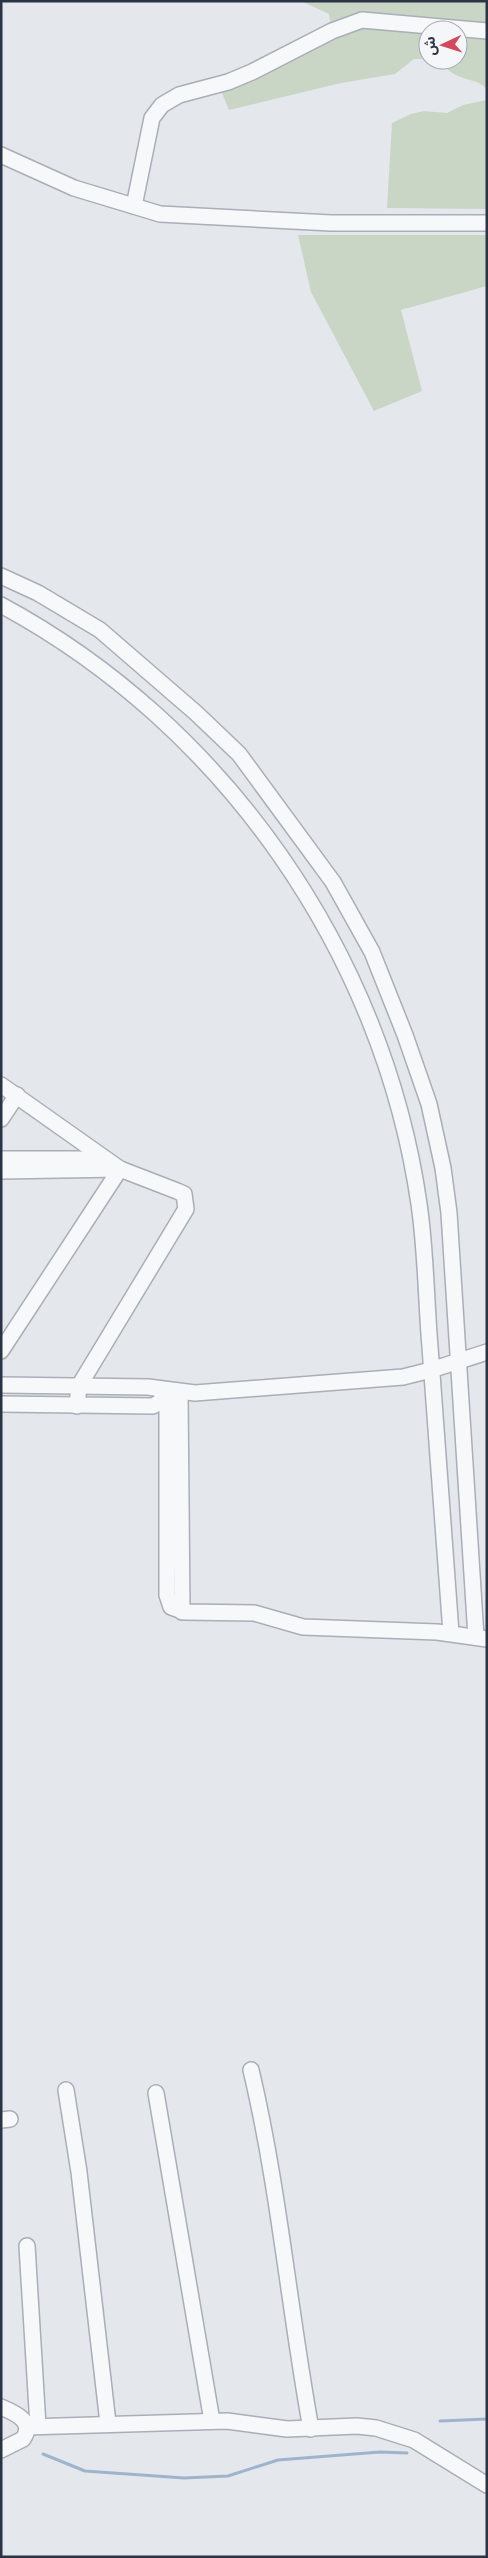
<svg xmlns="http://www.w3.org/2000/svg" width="488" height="2558" viewBox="0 0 488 2558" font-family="Overpass,'Noto Sans Arabic',sans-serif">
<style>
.green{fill:#c9d6c5}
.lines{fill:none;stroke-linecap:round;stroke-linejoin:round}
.stream{stroke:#9fb4cc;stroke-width:3}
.minor-casing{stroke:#a9aeb7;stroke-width:18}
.minor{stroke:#f7f8fa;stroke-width:15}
</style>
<rect width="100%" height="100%" fill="#e4e7ec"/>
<g class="green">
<path d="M301,1H487V89C478,80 470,81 458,76C450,73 443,64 435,60H458V30H428V59H414L395,74L341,83L229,110L222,93L333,40L329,14Z"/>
<polygon points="487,100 487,209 387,208 392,123 411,114 424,111 447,113 463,105"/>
<polygon points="298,235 487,235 487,286 401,310 422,391 374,411 311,292"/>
</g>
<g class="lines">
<g class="stream">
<polyline points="440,2421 487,2419"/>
<polyline points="43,2454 85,2471 184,2478 228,2476 278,2460 380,2452 407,2453"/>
</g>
<g class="minor-casing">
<g id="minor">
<polyline points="1,155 74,188 160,214 331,223 487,223"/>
<polyline points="134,206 152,118 162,105 179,95 228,82 252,72 332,31 362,20 487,31"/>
<polyline points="1,576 38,593 100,630 196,713 239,754 333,882 372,952 405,1035 429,1104 443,1168 449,1213 476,1637"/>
<path d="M1,605C224,725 383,953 419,1204C426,1251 426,1300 430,1347C437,1442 444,1538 451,1633"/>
<polyline points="1,1085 120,1169 177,1191 184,1194 186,1209 79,1386 77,1406"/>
<polyline points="1,1119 17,1095"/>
<polyline points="1,1159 90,1159"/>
<polyline points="1,1171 120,1169"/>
<polyline points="1,1351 120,1169"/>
<polyline points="1,1385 148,1387 195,1393 403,1377 431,1370 487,1352"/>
<polyline points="167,1391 167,1595 171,1607 185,1612 254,1613 303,1627 437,1632 487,1639"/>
<polyline points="180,1393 182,1612"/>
<polyline points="1,1404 153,1406 160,1402 164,1391"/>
<path d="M251,2070C279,2188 289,2309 311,2429"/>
<polyline points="66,2090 79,2172 108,2423"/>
<polyline points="156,2093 212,2421"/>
<polyline points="1,2120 10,2119"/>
<polyline points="27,2246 38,2426"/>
<path d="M1,2407C15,2413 35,2421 23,2439L1,2450"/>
<polyline points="27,2427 227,2421 287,2429 357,2426 376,2428 414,2440 487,2485"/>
</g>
</g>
<use href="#minor" class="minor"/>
</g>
<rect width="488" height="2558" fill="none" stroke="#2b3445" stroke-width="5"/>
<g transform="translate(443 45) rotate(266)"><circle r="24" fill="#f4f6f9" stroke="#a4a8b1"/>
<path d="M0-4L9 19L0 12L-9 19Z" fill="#d1495b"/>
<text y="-8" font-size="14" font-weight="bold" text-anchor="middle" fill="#2b3445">ش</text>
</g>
</svg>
